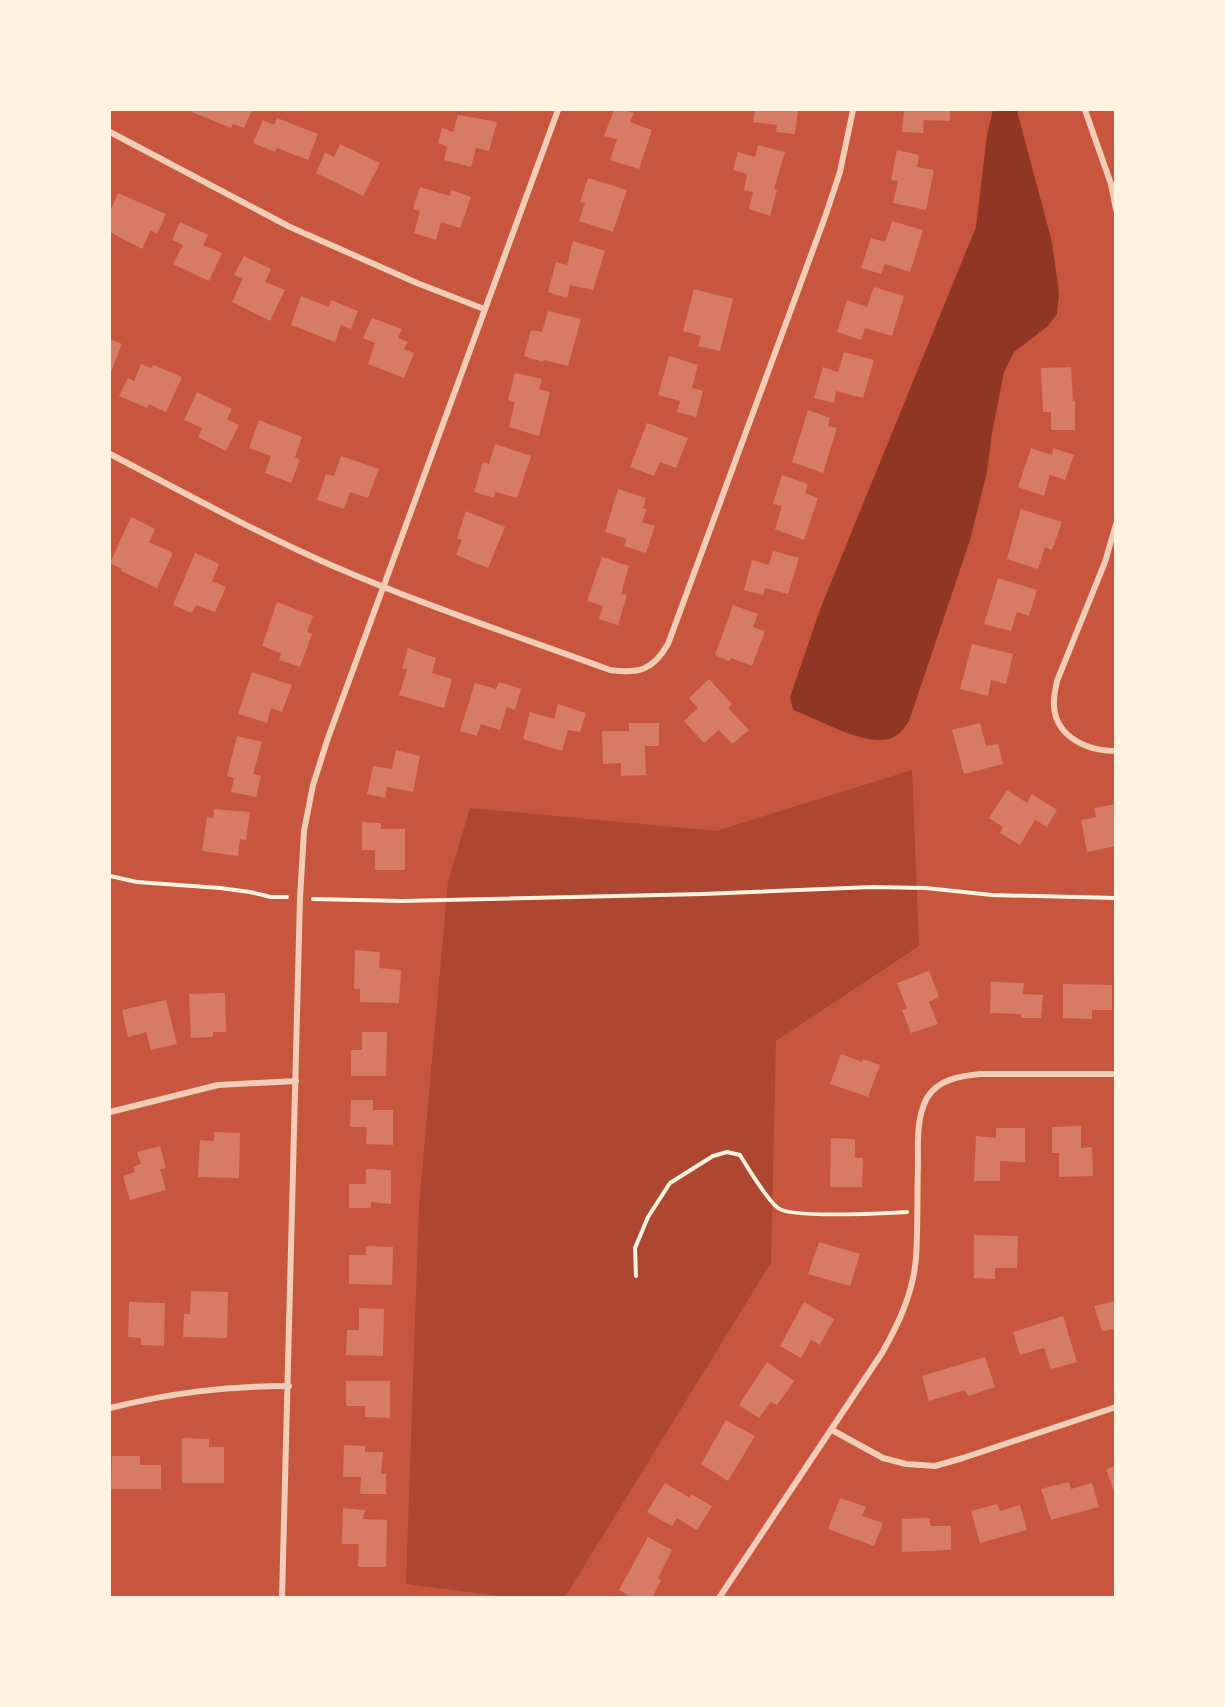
<svg xmlns="http://www.w3.org/2000/svg" width="1225" height="1707" viewBox="0 0 1225 1707" font-family="Cabin,sans-serif">
<style>
.green{fill:#ae4732}
.water{fill:#8f3625}
.building{fill:#d67c66}
.lines{fill:none;stroke-linecap:round;stroke-linejoin:round}
.path{stroke:#fff3e0;stroke-width:4}
.minor{stroke:#f1ccb7;stroke-width:6}
</style>
<rect width="100%" height="100%" fill="#c8553d"/>
<polygon class="green" points="912,770 919,946 776,1041 771,1263 565,1597 507,1597 406,1584 419,1206 448,882 470,808 716,831"/>
<path class="water" d="M993,110H1016L1017,111L1052,242L1059,293L1057,314L1048,326L1014,352L1004,372L992,433L987,472L970,540L909,721C906,725 902,732 897,735C873,753 818,718 793,710L790,697L821,607L976,227L987,135Z"/>
<g class="building">
<polygon points="193,110 252,110 244,128 233,124 231,128 192,112"/>
<polygon points="614,110 623,110 634,113 630,122 652,130 639,169 610,160 617,139 604,136"/>
<polygon points="755,110 798,110 795,134 776,132 777,125 753,122"/>
<polygon points="904,110 950,110 950,121 924,120 923,133 902,132"/>
<polygon points="458,115 497,122 489,151 476,148 471,167 444,160 447,147 438,143 442,128 453,132"/>
<polygon points="277,118 318,134 308,160 277,148 275,152 253,143 263,120 274,125"/>
<polygon points="340,144 380,163 363,196 316,173 325,152 334,157"/>
<polygon points="758,145 785,152 774,189 777,190 770,216 749,209 753,192 744,190 747,174 733,170 738,152 755,157"/>
<polygon points="897,150 919,155 917,167 934,170 926,210 893,203 898,181 891,180"/>
<polygon points="588,178 627,190 613,232 579,221 585,203 580,202"/>
<polygon points="420,187 450,196 451,190 471,197 460,228 441,222 436,240 414,233 420,211 413,209"/>
<polygon points="118,193 166,214 157,234 151,230 142,249 110,232 110,212"/>
<polygon points="892,221 923,230 910,272 885,264 881,274 861,268 871,238 885,242"/>
<polygon points="180,222 208,235 203,245 222,253 209,281 173,264 183,245 172,240"/>
<polygon points="573,241 605,251 593,290 570,285 567,298 548,292 556,262 567,265"/>
<polygon points="244,256 271,269 265,282 285,290 270,321 232,302 243,278 234,275"/>
<polygon points="874,287 904,296 892,336 865,328 861,340 837,332 847,300 867,307"/>
<polygon points="694,289 733,299 720,351 698,346 701,336 683,331"/>
<polygon points="301,296 329,307 331,300 358,311 351,329 341,325 335,342 291,325"/>
<polygon points="548,311 581,319 568,366 544,360 543,362 524,356 531,330 542,332"/>
<polygon points="372,318 402,329 398,338 408,342 404,349 414,353 404,378 368,364 375,343 363,338"/>
<polygon points="110,339 122,344 110,374"/>
<polygon points="844,352 874,360 863,398 836,391 834,403 814,398 823,367 838,372"/>
<polygon points="669,356 698,365 692,388 703,391 696,417 677,412 680,401 658,395"/>
<polygon points="141,364 151,368 153,365 182,377 166,412 149,404 147,408 119,396 128,378 134,381"/>
<polygon points="1071,367 1073,401 1075,401 1075,430 1051,430 1051,412 1043,412 1041,368"/>
<polygon points="515,373 542,379 539,389 550,392 539,436 509,427 515,402 508,400"/>
<polygon points="197,392 232,409 227,419 239,425 226,451 198,437 202,428 184,420"/>
<polygon points="808,410 830,418 828,426 837,428 823,473 792,462"/>
<polygon points="259,420 302,437 295,457 300,460 291,483 265,473 271,456 249,448"/>
<polygon points="647,423 688,438 676,468 660,462 654,476 630,467"/>
<polygon points="495,444 531,456 517,498 495,492 494,498 474,492 483,462 489,464"/>
<polygon points="1031,448 1052,455 1053,448 1074,455 1065,480 1050,475 1044,496 1018,487"/>
<polygon points="341,456 379,469 368,498 350,492 344,509 317,500 326,474 334,476"/>
<polygon points="782,475 808,484 805,493 818,498 804,540 775,529 782,506 773,504"/>
<polygon points="618,489 646,498 643,508 647,509 642,522 655,526 646,553 624,546 627,539 605,532"/>
<polygon points="1021,509 1062,522 1052,550 1045,547 1038,569 1007,559"/>
<polygon points="466,511 505,527 488,568 456,555 462,540 457,538"/>
<polygon points="131,517 155,529 149,542 173,553 157,588 121,571 122,569 110,563"/>
<polygon points="773,551 799,558 788,594 765,588 763,595 744,590 752,560 769,565"/>
<polygon points="195,553 219,564 212,581 226,587 215,612 196,605 192,613 173,605"/>
<polygon points="602,557 629,566 621,594 627,595 618,625 599,619 603,606 587,601"/>
<polygon points="998,578 1037,590 1029,616 1017,612 1011,631 984,624"/>
<polygon points="277,602 313,616 307,632 312,634 300,667 279,660 281,653 262,646"/>
<polygon points="733,605 758,614 753,627 765,631 752,666 731,658 729,661 715,655"/>
<polygon points="972,644 1013,654 1006,684 991,680 988,696 960,689"/>
<polygon points="408,648 436,658 432,673 452,679 444,708 399,695 407,670 402,668"/>
<polygon points="252,672 292,685 282,712 271,708 267,723 238,714"/>
<polygon points="709,679 732,704 728,708 749,730 732,744 719,730 704,743 684,721 698,708 689,698"/>
<polygon points="499,682 521,689 515,710 507,707 500,730 481,724 477,736 460,731 475,683 496,689"/>
<polygon points="558,704 586,713 580,732 568,730 562,751 523,739 530,712 554,719"/>
<polygon points="629,723 659,723 659,746 645,746 646,775 621,776 621,763 603,764 602,731 629,731"/>
<polygon points="980,723 986,746 998,744 1003,764 964,774 952,730"/>
<polygon points="237,736 262,742 253,774 261,776 256,797 231,792 234,778 227,776"/>
<polygon points="396,750 420,756 413,792 387,787 385,798 367,794 373,766 392,769"/>
<polygon points="1007,790 1027,803 1032,794 1057,810 1047,827 1035,820 1020,845 1000,833 1003,827 989,818"/>
<polygon points="1116,804 1116,846 1087,852 1081,820 1096,817 1094,808"/>
<polygon points="214,809 250,812 246,840 240,839 238,856 202,851 207,817 213,818"/>
<polygon points="362,822 381,823 381,829 405,829 405,870 375,870 375,850 362,850"/>
<polygon points="355,950 380,952 379,968 401,970 399,1003 360,1002 360,989 354,989"/>
<polygon points="929,971 939,997 929,1002 938,1024 911,1033 902,1010 907,1008 897,983"/>
<polygon points="991,982 1024,983 1023,994 1043,995 1041,1018 1021,1018 1021,1014 990,1013"/>
<polygon points="1063,984 1112,985 1112,1010 1092,1010 1092,1019 1063,1018"/>
<polygon points="225,993 226,1032 213,1032 213,1037 191,1038 189,994"/>
<polygon points="166,1000 177,1044 151,1050 146,1032 128,1037 122,1010"/>
<polygon points="362,1032 387,1032 386,1076 351,1076 351,1050 362,1050"/>
<polygon points="841,1054 862,1062 863,1059 880,1065 868,1097 830,1084"/>
<polygon points="351,1100 373,1100 373,1110 393,1110 393,1145 366,1144 367,1127 350,1127"/>
<polygon points="1081,1126 1081,1148 1092,1147 1093,1176 1059,1177 1059,1153 1052,1153 1052,1127"/>
<polygon points="996,1128 1025,1128 1025,1162 1000,1161 1000,1181 974,1181 976,1136 996,1138"/>
<polygon points="214,1132 240,1133 239,1178 198,1177 200,1140 214,1141"/>
<polygon points="831,1138 855,1139 855,1158 863,1158 862,1187 830,1187"/>
<polygon points="160,1146 166,1168 160,1169 166,1190 130,1200 123,1176 135,1172 133,1167 141,1164 137,1152"/>
<polygon points="366,1169 391,1170 391,1204 371,1202 371,1208 349,1208 349,1184 366,1184"/>
<polygon points="974,1235 1018,1236 1017,1268 995,1268 995,1279 974,1278"/>
<polygon points="819,1242 860,1254 850,1286 808,1274"/>
<polygon points="366,1246 393,1247 392,1285 349,1284 349,1255 366,1255"/>
<polygon points="191,1291 228,1292 227,1338 183,1337 184,1314 190,1314"/>
<polygon points="1116,1301 1116,1334 1115,1334 1113,1329 1102,1331 1094,1306"/>
<polygon points="129,1302 165,1303 164,1346 141,1345 141,1338 128,1337"/>
<polygon points="804,1302 834,1319 820,1345 811,1340 801,1358 780,1346"/>
<polygon points="359,1308 384,1309 383,1356 346,1355 347,1330 359,1330"/>
<polygon points="1063,1316 1077,1362 1051,1369 1044,1348 1020,1355 1013,1332"/>
<polygon points="985,1357 995,1387 968,1396 965,1390 929,1401 922,1376"/>
<polygon points="767,1362 794,1381 777,1405 771,1402 759,1418 739,1405"/>
<polygon points="346,1381 390,1381 390,1418 365,1417 365,1406 346,1406"/>
<polygon points="726,1420 755,1436 728,1481 701,1464"/>
<polygon points="182,1438 209,1439 209,1447 224,1447 224,1483 182,1483"/>
<polygon points="344,1445 365,1446 365,1452 383,1452 381,1474 386,1474 386,1494 360,1494 361,1477 343,1477"/>
<polygon points="112,1456 140,1456 140,1465 161,1465 161,1489 111,1489"/>
<polygon points="1116,1466 1116,1494 1115,1494 1106,1469"/>
<polygon points="1069,1482 1071,1489 1092,1483 1099,1507 1051,1520 1041,1489"/>
<polygon points="665,1483 690,1498 691,1494 712,1506 697,1530 677,1518 672,1526 647,1512"/>
<polygon points="840,1498 866,1507 862,1516 883,1523 874,1546 828,1529"/>
<polygon points="997,1504 1000,1511 1020,1505 1027,1530 980,1543 971,1511"/>
<polygon points="343,1508 365,1510 363,1519 387,1520 386,1567 358,1567 359,1544 342,1544"/>
<polygon points="930,1518 930,1526 951,1526 951,1550 902,1552 902,1519"/>
<polygon points="648,1537 672,1550 658,1578 661,1580 652,1598 633,1598 619,1590"/>
</g>
<g class="lines">
<g class="path">
<polyline points="110,876 137,882 220,888 250,892 271,897 287,897"/>
<polyline points="313,899 402,901 703,894 872,887 926,888 992,895 1116,898"/>
<path d="M636,1276L635,1248L648,1217L670,1183L713,1156L727,1152L740,1155C748,1168 767,1200 778,1208C792,1219 885,1213 907,1212"/>
</g>
<g class="minor">
<polyline points="1085,110 1111,184 1116,210"/>
<polyline points="110,132 290,227 417,283 484,309"/>
<path d="M110,454C183,492 257,533 333,566C423,605 517,636 610,670C639,674 653,670 668,644L825,217L840,172L853,110"/>
<path d="M1116,524L1105,562L1057,681C1056,687 1054,694 1054,700C1052,735 1085,751 1116,751"/>
<polyline points="110,1112 218,1085 296,1081"/>
<path d="M110,1408C171,1393 225,1386 289,1386"/>
<polyline points="832,1430 883,1458 906,1464 935,1466 963,1458 1116,1407"/>
<polyline points="282,1598 300,898 304,831 313,785 328,738 558,110"/>
<path d="M719,1598L882,1353C899,1323 913,1293 916,1258C918,1228 917,1196 918,1166C918,1144 916,1118 927,1098C938,1079 961,1076 980,1074H1116"/>
</g>
</g>
<rect width="1225" height="1707" fill="none" stroke="#fff3e0" stroke-width="222"/>
</svg>
